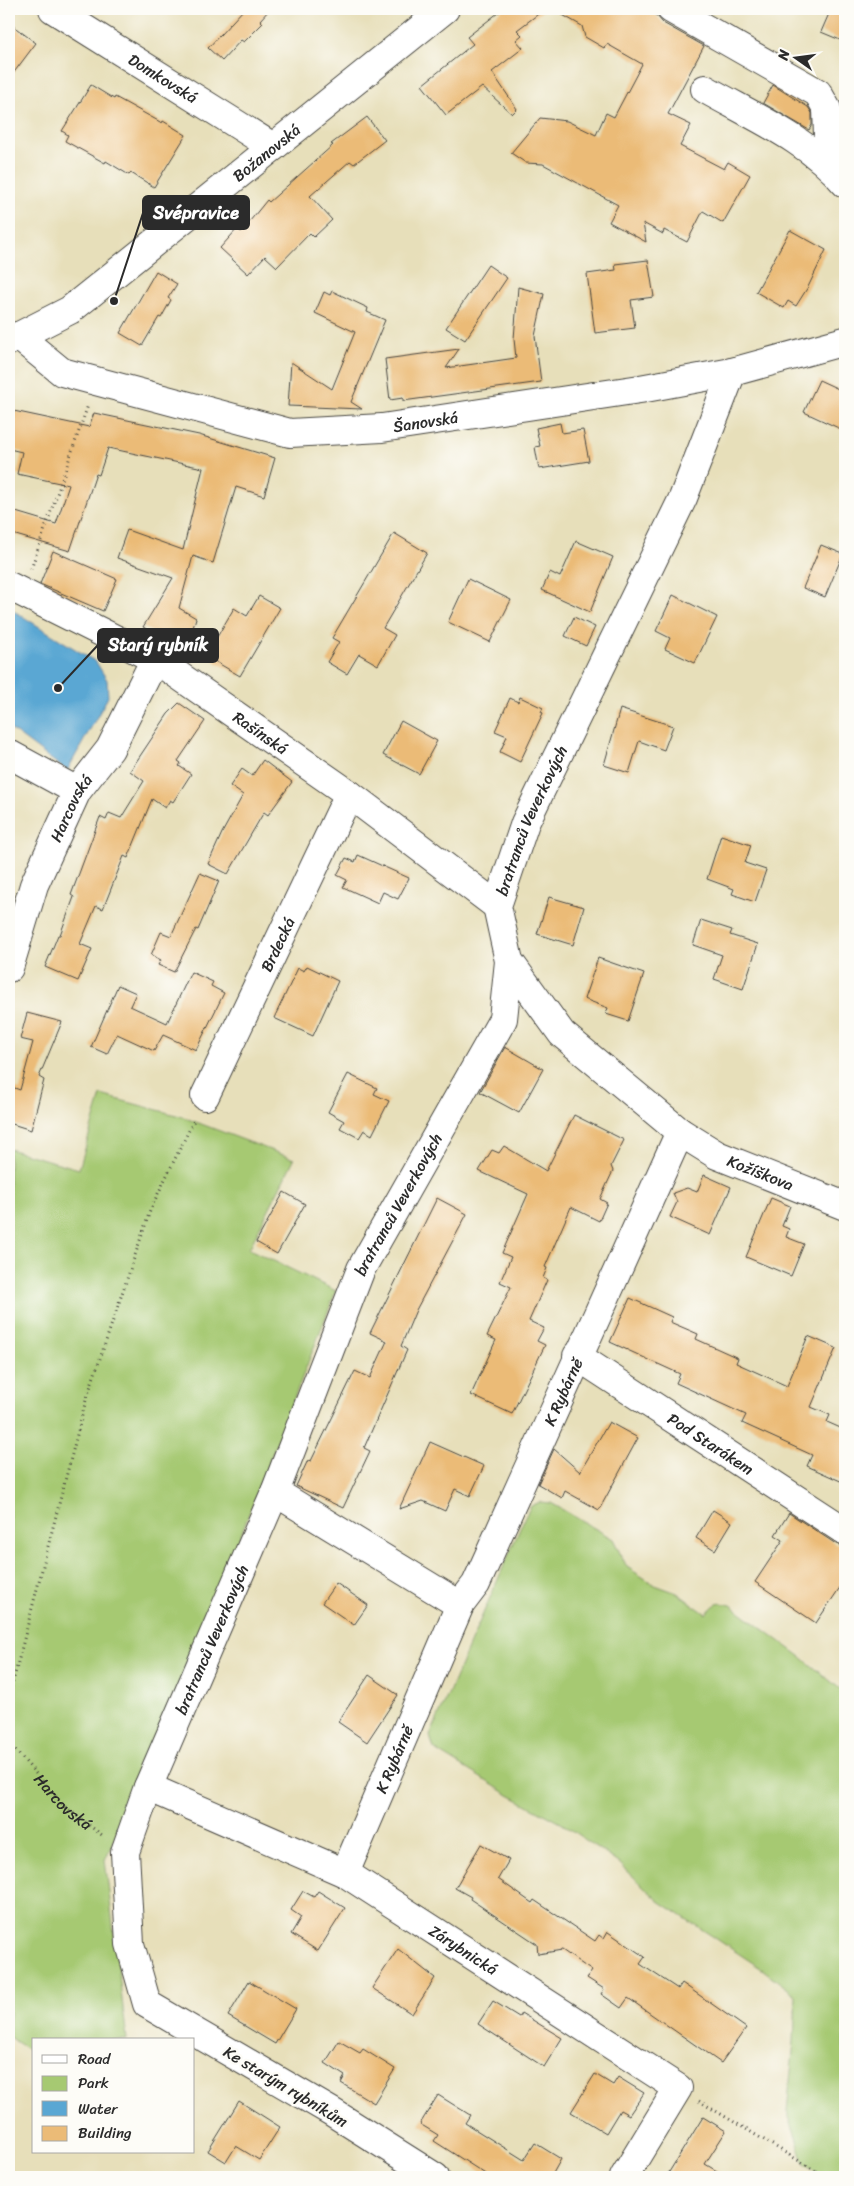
<svg xmlns="http://www.w3.org/2000/svg" width="854" height="2186" viewBox="0 0 854 2186" font-family="Sriracha,sans-serif">
<style>
.green{fill:#a6c972;stroke:#687a4e}
.water{fill:#5aa7d3;stroke:#42697f}
.building{fill:#ebbb77}
.lines{fill:none;stroke-linecap:round;stroke-linejoin:round}
.minor-casing{stroke:#474640;stroke-width:30}
.path{stroke:#474640;stroke-width:3;stroke-dasharray:1 4;stroke-linecap:butt}
.minor{stroke:#fff;stroke-width:28}
.labels{text-anchor:middle;stroke-width:5;stroke-linejoin:round;paint-order:stroke}
.street-label{font-size:16px;fill:#2b2b2b;stroke:#fdfcf7}
.leader{fill:none;stroke:#2b2b2b;stroke-width:2}
.callout-dot{fill:#2b2b2b;stroke:#fdfcf7;stroke-width:2}
.callout{fill:#2b2b2b;stroke:#2b2b2b;stroke-width:2}
.callout-label{font-size:18px;text-anchor:middle;font-weight:bold;fill:#fff}
</style>
<rect width="100%" height="100%" fill="#fdfcf7"/>
<filter id="ink" filterUnits="userSpaceOnUse"><feTurbulence type="fractalNoise" baseFrequency=".02" numOctaves="2"/><feDisplacementMap in="SourceGraphic" scale="10" xChannelSelector="R" yChannelSelector="G"/><feConvolveMatrix kernelMatrix="1 2 1 2 8 2 1 2 1" color-interpolation-filters="sRGB"/></filter>
<filter id="wash" filterUnits="userSpaceOnUse"><feTurbulence type="fractalNoise" baseFrequency=".0096" numOctaves="4" result="noise"/><feDisplacementMap in="SourceGraphic" scale="20" xChannelSelector="R" yChannelSelector="G"/><feGaussianBlur stdDeviation="1.12" result="paint"/><feColorMatrix in="noise" values="0 0 0 0 0 0 0 0 0 0 0 0 0 0 0 0 0 1.4 0 .05"/><feComposite in="paint" operator="in"/></filter>
<g filter="url(#wash)">
<rect width="100%" height="100%" fill="#e7dfba"/>
<g class="green">
<polygon points="101,1095 180,1116 294,1159 249,1249 336,1291 207,1621 105,1860 127,2040 34,2040 34,2053 9,2037 9,1149 79,1169"/>
<path d="M540,1502L551,1503L613,1539L627,1567L655,1585L677,1593L706,1614C715,1604 717,1601 731,1605L801,1657L845,1693V2177H823L805,2164L787,2111L794,2041L796,1995L762,1969L659,1901L619,1863L561,1823L509,1795L434,1749L430,1736L525,1517L531,1506Z"/>
</g>
<polygon class="water" points="9,608 96,662 107,680 108,697 67,771 9,728"/>
<g id="blocks">
<g class="building">
<polygon points="244,9 270,9 260,20 263,23 244,42 241,40 222,61 208,48"/>
<polygon points="503,9 545,9 517,30 522,35 516,40 523,48 492,72 517,109 512,114 482,87 446,115 422,85 473,44 467,37"/>
<polygon points="552,9 644,9 657,16 663,23 704,46 668,114 691,125 680,146 724,169 728,162 750,175 723,223 703,211 687,242 664,230 663,234 643,223 646,242 609,222 618,205 543,164 526,163 511,153 540,118 567,121 596,135 606,113 614,117 642,64 607,44 604,48 585,37 582,26"/>
<polygon points="831,9 845,9 845,42 821,32"/>
<polygon points="9,23 36,43 9,79"/>
<polygon points="91,85 114,99 115,97 162,123 163,121 186,135 154,187 131,173 129,175 106,161 105,163 65,141 68,135 62,131"/>
<polygon points="773,85 808,107 812,113 812,125 809,130 763,103"/>
<polygon points="367,117 385,140 354,164 350,161 310,196 332,220 314,237 310,233 277,267 265,256 248,274 220,248 238,228 241,232 267,200 269,202 333,145 331,144"/>
<polygon points="790,230 826,250 808,287 796,306 788,301 784,308 756,292"/>
<polygon points="648,260 654,297 631,300 635,328 595,333 587,274 616,270 615,264"/>
<polygon points="488,265 507,278 465,340 446,328"/>
<polygon points="156,271 177,284 168,298 171,300 161,318 159,317 142,346 120,333"/>
<polygon points="518,287 544,294 535,336 541,382 403,401 403,398 390,400 385,359 459,349 446,368 516,358 514,339"/>
<polygon points="332,291 368,308 367,312 385,320 351,402 362,409 288,406 291,362 332,389 355,332 315,313 324,292 330,295"/>
<polygon points="819,380 845,392 845,431 804,412"/>
<polygon points="9,410 89,427 94,413 199,435 275,458 264,496 236,487 213,563 193,556 179,608 196,618 186,651 143,627 173,578 117,558 127,530 183,550 203,468 108,448 99,475 96,474 70,551 9,533 9,510 56,524 69,485 17,474 22,452 9,449"/>
<polygon points="560,423 562,433 583,430 589,461 539,469 535,447 540,446 536,428"/>
<polygon points="394,533 427,553 383,628 395,635 378,665 359,654 347,674 327,662 339,642 332,638"/>
<polygon points="576,541 613,557 590,612 542,590 550,572 560,577"/>
<polygon points="821,545 843,554 825,597 803,588"/>
<polygon points="53,551 117,579 103,611 40,584"/>
<polygon points="468,579 511,600 490,642 448,622"/>
<polygon points="673,595 717,617 695,663 665,649 670,638 656,631"/>
<polygon points="259,596 280,608 240,676 206,656 234,608 247,616"/>
<polygon points="574,617 595,627 586,646 565,636"/>
<polygon points="520,697 543,708 541,712 543,713 520,762 500,752 507,736 495,731 510,698 518,702"/>
<polygon points="179,703 205,721 178,761 181,763 179,766 191,774 173,802 170,800 165,808 152,799 128,858 124,856 103,909 96,906 80,944 92,949 78,981 45,967 58,935 60,935 74,897 71,895 100,817 106,820 109,813 121,818 144,781 130,771 168,714"/>
<polygon points="620,709 673,726 664,750 639,741 629,773 604,765"/>
<polygon points="401,721 437,741 419,774 383,755"/>
<polygon points="263,760 292,782 268,815 264,812 228,874 208,864 222,833 243,795 230,786 242,769 252,776"/>
<polygon points="721,835 751,845 745,863 766,870 755,902 732,894 734,889 707,879"/>
<polygon points="358,855 409,878 398,899 383,892 378,903 343,887 347,880 337,875 346,858 355,862"/>
<polygon points="200,873 219,881 198,930 196,929 174,972 158,965 161,960 151,955 161,932 171,936"/>
<polygon points="549,897 584,907 573,945 537,934"/>
<polygon points="701,920 732,930 730,935 758,944 743,989 714,979 722,955 693,945"/>
<polygon points="598,958 644,974 628,1021 606,1014 608,1008 584,999"/>
<polygon points="307,966 338,981 313,1036 274,1018 298,968 304,971"/>
<polygon points="191,972 213,982 211,986 224,993 196,1050 163,1035 154,1051 117,1034 107,1054 91,1047 118,985 136,993 130,1006 167,1023"/>
<polygon points="27,1013 62,1022 39,1077 44,1080 31,1130 9,1123 9,1101 12,1087 20,1090 33,1042 20,1039"/>
<polygon points="505,1047 543,1069 519,1113 480,1092"/>
<polygon points="348,1074 377,1088 374,1094 389,1101 372,1135 364,1130 359,1138 340,1128 344,1121 328,1112"/>
<polygon points="574,1115 624,1140 611,1166 613,1171 600,1199 607,1203 599,1221 571,1207 545,1267 547,1268 543,1278 547,1280 529,1321 544,1328 537,1341 545,1345 512,1414 471,1395 496,1340 487,1336 511,1287 500,1282 511,1257 502,1253 528,1194 479,1171 492,1150 499,1153 504,1146 546,1171"/>
<polygon points="704,1175 731,1187 710,1235 670,1217 677,1202 673,1193 687,1188 697,1192"/>
<polygon points="284,1192 305,1204 277,1254 256,1242"/>
<polygon points="437,1198 467,1214 416,1310 401,1346 407,1350 364,1448 370,1451 343,1508 296,1486 308,1460 311,1461 355,1371 370,1378 387,1341 370,1333"/>
<polygon points="771,1198 790,1206 782,1226 789,1229 786,1237 804,1244 791,1276 746,1257"/>
<polygon points="630,1298 672,1317 670,1322 698,1334 696,1339 738,1358 736,1363 787,1386 808,1336 836,1348 811,1407 830,1415 827,1422 845,1430 845,1483 807,1466 812,1455 742,1423 746,1415 676,1383 680,1374 610,1342"/>
<polygon points="609,1422 638,1438 599,1510 565,1491 562,1498 538,1484 554,1449 580,1472"/>
<polygon points="430,1442 484,1466 470,1496 455,1489 445,1511 423,1501 399,1509"/>
<polygon points="713,1510 732,1522 715,1550 696,1538"/>
<polygon points="789,1513 836,1544 845,1547 845,1580 816,1623 755,1582 783,1540 775,1535"/>
<polygon points="336,1583 368,1605 354,1625 322,1603"/>
<polygon points="369,1675 398,1695 367,1742 338,1722"/>
<polygon points="481,1844 509,1860 498,1879 532,1903 534,1900 595,1941 599,1935 604,1939 608,1932 645,1957 640,1964 678,1989 682,1983 746,2028 721,2063 628,1998 621,2008 601,1994 604,1989 587,1978 592,1971 562,1950 538,1954 537,1944 470,1899 471,1897 455,1888"/>
<polygon points="303,1891 314,1897 318,1891 345,1908 318,1951 291,1934 301,1917 291,1910"/>
<polygon points="398,1949 435,1978 412,2014 372,1988"/>
<polygon points="249,1981 296,2009 275,2044 228,2016"/>
<polygon points="493,2001 519,2017 521,2013 562,2038 544,2067 478,2024"/>
<polygon points="339,2041 360,2053 363,2049 395,2069 374,2103 341,2083 345,2076 325,2063"/>
<polygon points="595,2074 613,2085 618,2077 644,2093 629,2115 620,2110 606,2133 571,2112"/>
<polygon points="438,2095 470,2115 465,2123 524,2160 535,2143 561,2159 551,2177 490,2177 434,2141 438,2135 420,2124"/>
<polygon points="239,2101 280,2127 259,2160 236,2146 226,2162 208,2151"/>
<polygon points="703,2117 726,2131 705,2164 727,2177 666,2177"/>
</g>
</g>
</g>
<g filter="url(#ink)">
<use href="#blocks" fill-opacity="0" stroke="#474640" stroke-width="1"/>
<g class="lines">
<g class="minor-casing">
<g id="minor">
<path id="s2" d="M53,9L273,147"/>
<polyline points="671,9 818,93 827,109 829,164"/>
<path d="M705,89C754,117 809,140 845,183"/>
<path id="s3" d="M18,336L62,372L290,433L382,428L640,389L732,372L845,341"/>
<path id="s4" d="M9,341L70,310L445,9"/>
<path id="s5" d="M9,586L155,659L349,794L497,906"/>
<polyline points="9,754 77,791"/>
<path id="s6" d="M509,961L562,1034L680,1132L717,1155L845,1206"/>
<path id="s7" d="M9,968L34,885L77,791L110,749L155,659"/>
<path id="s8" d="M205,1096L349,794"/>
<path id="s9" d="M577,1356L845,1531"/>
<polyline points="275,1492 460,1605"/>
<path id="s10" d="M148,1787L345,1873L678,2088L624,2177"/>
<path id="s11" d="M345,1873L460,1605L476,1584L680,1132"/>
<path id="s12" d="M435,2177L332,2112L147,2004L130,1944L125,1852L148,1787L275,1492L361,1269L503,1019L509,961L497,906L525,823L683,498L732,372"/>
</g>
</g>
<g class="path">
<polyline points="31,569 88,405"/>
<polyline points="9,1697 86,1400 151,1208 195,1118"/>
<path id="s1" d="M9,1743L65,1807L102,1835"/>
<polyline points="699,2101 826,2177"/>
</g>
<use href="#minor" class="minor"/>
</g>
</g>
<g class="labels">
<g class="street-label">
<text dy="6" stroke="none"><textPath href="#s2" startOffset="130">Domkovská</textPath></text>
<text dy="6" stroke="none"><textPath href="#s4" startOffset="320">Božanovská</textPath></text>
<text dy="6" stroke="none"><textPath href="#s3" startOffset="429">Šanovská</textPath></text>
<text dy="6" stroke="none"><textPath href="#s5" startOffset="292">Rašínská</textPath></text>
<text dy="6" stroke="none"><textPath href="#s7" startOffset="172">Harcovská</textPath></text>
<text dy="6" stroke="none"><textPath href="#s12" startOffset="1614">bratranců Veverkových</textPath></text>
<text dy="6" stroke="none"><textPath href="#s8" startOffset="168">Brdecká</textPath></text>
<text dy="6" stroke="none"><textPath href="#s6" startOffset="334">Kožíškova</textPath></text>
<text dy="6" stroke="none"><textPath href="#s12" startOffset="1194">bratranců Veverkových</textPath></text>
<text dy="6" stroke="none"><textPath href="#s11" startOffset="529">K Rybárně</textPath></text>
<text dy="6" stroke="none"><textPath href="#s9" startOffset="160">Pod Starákem</textPath></text>
<text dy="6" stroke="none"><textPath href="#s12" startOffset="720">bratranců Veverkových</textPath></text>
<text dy="6" stroke="none"><textPath href="#s11" startOffset="124">K Rybárně</textPath></text>
<text dy="6" stroke="none"><textPath href="#s1" startOffset="80">Harcovská</textPath></text>
<text dy="6" stroke="none"><textPath href="#s10" startOffset="356">Zárybnická</textPath></text>
<text transform="translate(286 2086) rotate(31)" y="6">Ke starým rybníkům</text>
</g>
</g>
<path class="leader" d="M114 301L143 213M58 688L98 645"/>
<g class="callout-dot">
<circle cx="114" cy="301" r="5"/>
<circle cx="58" cy="688" r="5"/>
</g>
<g class="callout">
<rect x="143" y="196" width="106" height="33" rx="5"/>
<rect x="98" y="629" width="120" height="33" rx="5"/>
</g>
<g class="callout-label">
<text x="196" y="219">Svépravice</text>
<text x="158" y="651">Starý rybník</text>
</g>
<rect width="854" height="2186" fill="none" stroke="#fdfcf7" stroke-width="30"/>
<rect x="32" y="2038" width="162" height="115" fill="#fdfcf7" stroke="#a9a8a5"/>
<rect x="42" y="2055" width="25" height="8" fill="#ffffff" stroke="#a9a8a5"/>
<text x="78" y="2064" font-size="15" fill="#2b2b2b">Road</text>
<rect x="42" y="2076" width="25" height="15" fill="#a6c972" stroke="#a9a8a5"/>
<text x="78" y="2088" font-size="15" fill="#2b2b2b">Park</text>
<rect x="42" y="2101" width="25" height="15" fill="#5aa7d3" stroke="#a9a8a5"/>
<text x="78" y="2114" font-size="15" fill="#2b2b2b">Water</text>
<rect x="42" y="2126" width="25" height="15" fill="#ebbb77" stroke="#a9a8a5"/>
<text x="78" y="2138" font-size="15" fill="#2b2b2b">Building</text>
<g transform="translate(796 58) rotate(284)" stroke="#fdfcf7" stroke-width="4" paint-order="stroke">
<path d="M0-4L9 19L0 12L-9 19Z" fill="#2b2b2b"/>
<text y="-8" font-size="14" font-weight="bold" text-anchor="middle" fill="#2b2b2b">N</text>
</g>
</svg>
